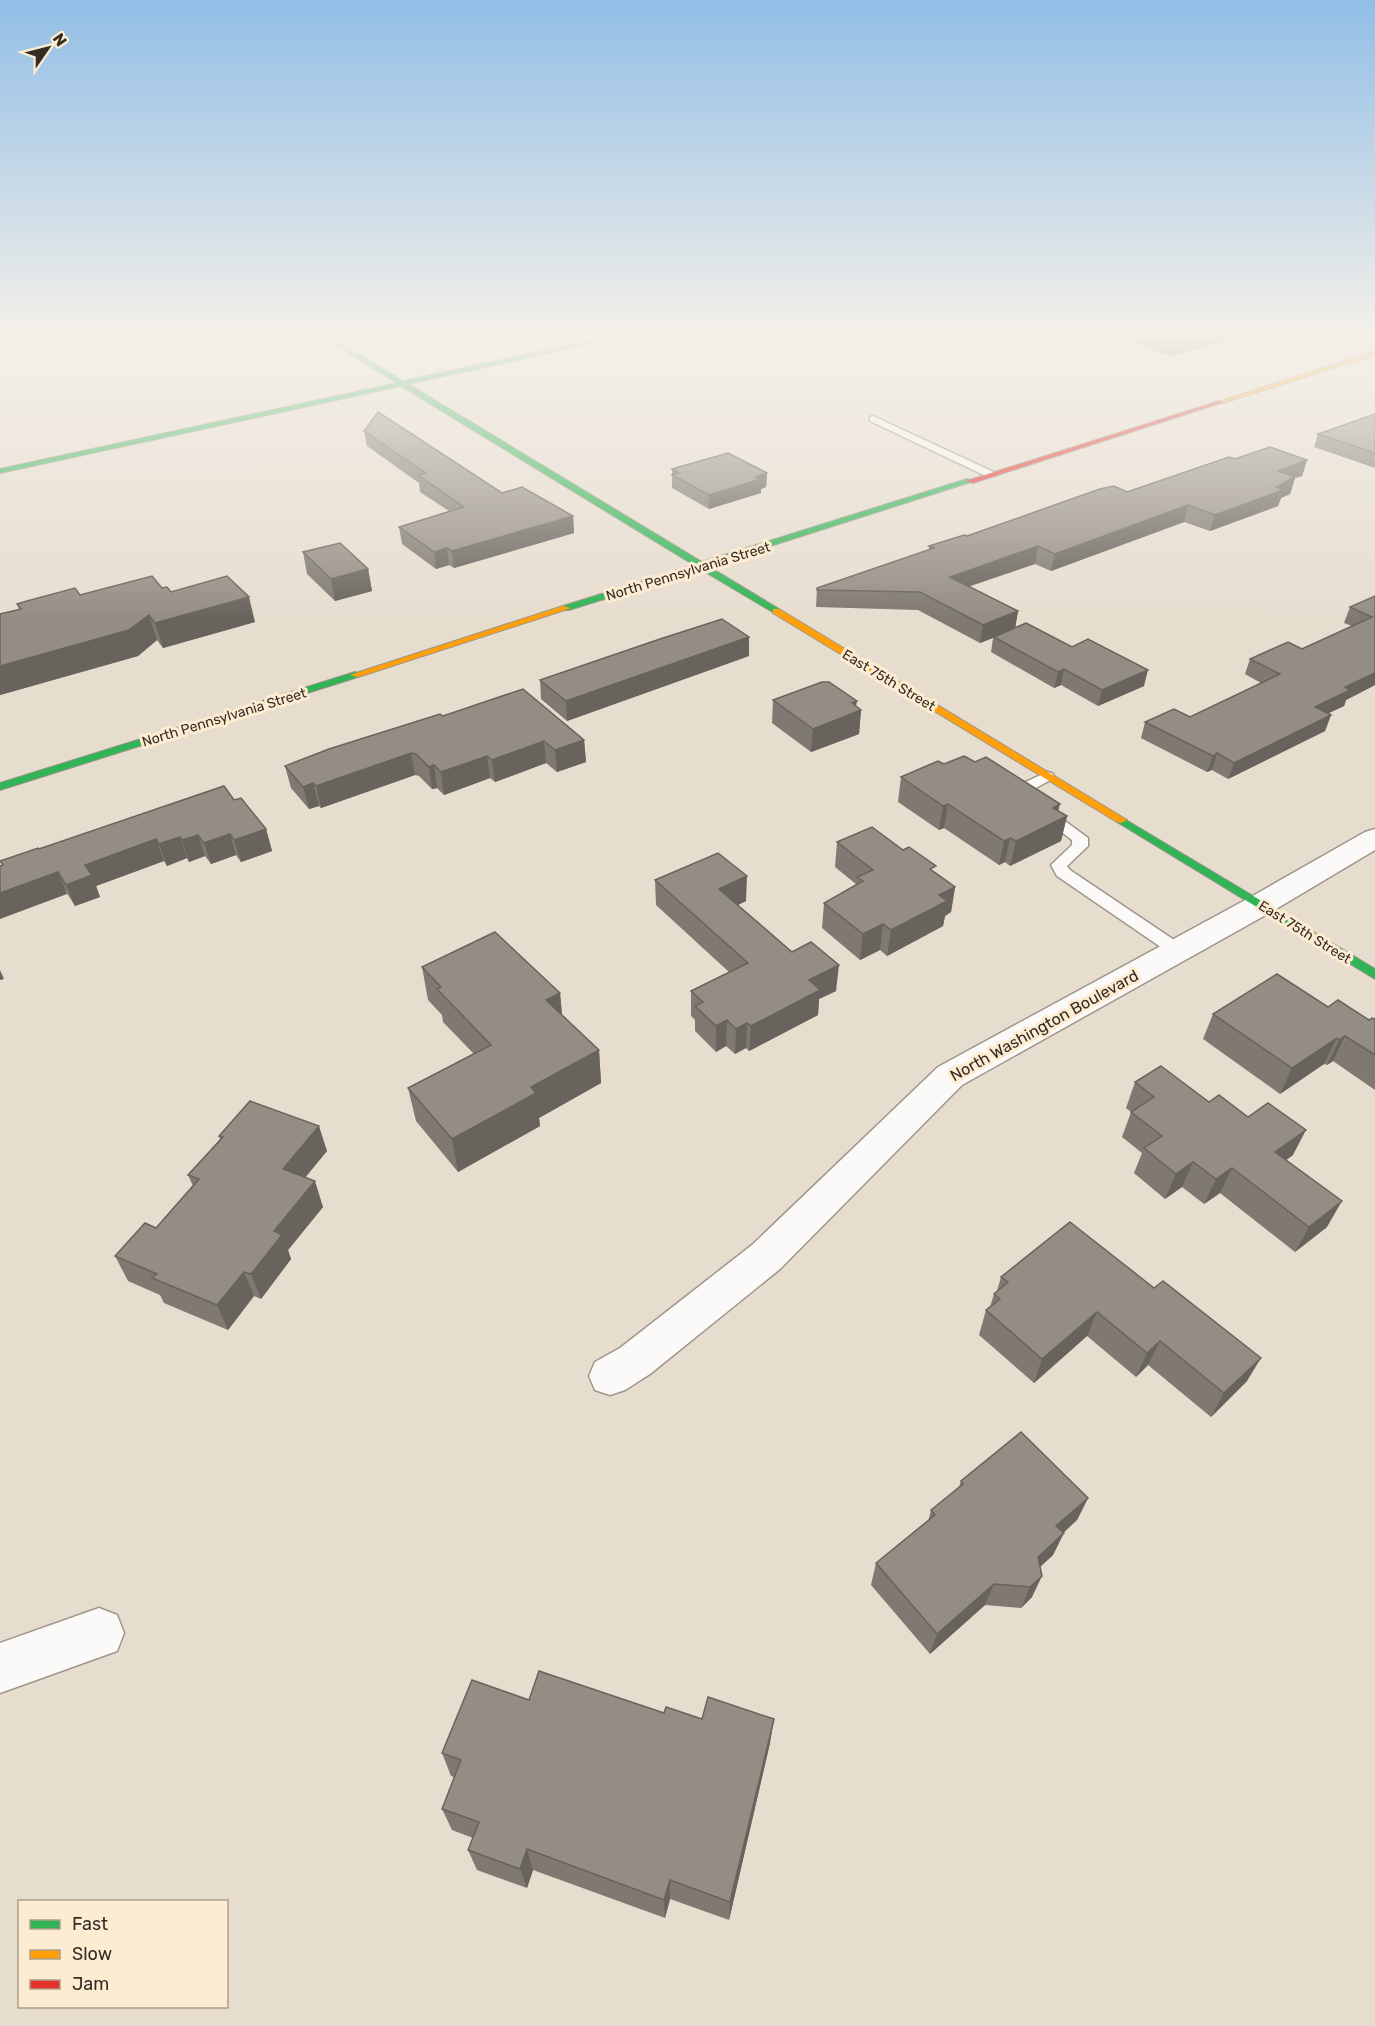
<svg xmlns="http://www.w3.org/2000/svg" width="1375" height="2026" viewBox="0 0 1375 2026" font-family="Rubik,sans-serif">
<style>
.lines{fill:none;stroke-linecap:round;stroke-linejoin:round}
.lane-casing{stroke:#9e968b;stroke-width:3}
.street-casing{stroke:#9e968b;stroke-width:3}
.fast-casing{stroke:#9e968b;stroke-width:2}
.slow-casing{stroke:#9e968b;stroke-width:2}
.jam-casing{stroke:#9e968b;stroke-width:2}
.lane{fill:#fbfaf8;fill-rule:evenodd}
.street{fill:#fbfaf8;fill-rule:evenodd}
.fast{fill:#30b455;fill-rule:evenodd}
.slow{fill:#ff9f0a;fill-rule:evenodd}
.jam{fill:#e5322d;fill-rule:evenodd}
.wall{fill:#7f7971}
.shaded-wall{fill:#68635c}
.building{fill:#948d83;stroke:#68635c;stroke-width:1.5}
.labels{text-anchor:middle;stroke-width:6;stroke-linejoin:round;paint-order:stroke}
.far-street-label{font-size:14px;fill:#342d23;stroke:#feecd2}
.street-label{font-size:16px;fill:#342d23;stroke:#feecd2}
</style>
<rect width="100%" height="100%" fill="#e7ddcf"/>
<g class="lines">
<g class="lane-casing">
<g id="lane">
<polygon points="873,416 996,473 997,475 988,477 870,421 870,417"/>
<polygon points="1047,772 1052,773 1054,776 1052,779 1027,793 1088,838 1088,846 1067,866 1070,870 1183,946 1186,950 1183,954 1171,954 1057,876 1051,865 1072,845 1072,840 1013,795 1015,787"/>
</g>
</g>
<g class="street-casing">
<g id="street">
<polygon points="1375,829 1375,850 1271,912 962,1085 780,1269 650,1374 625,1390 610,1395 595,1390 589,1376 595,1362 620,1348 752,1245 938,1067 1249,898 1365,832"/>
<polygon points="99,1608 117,1615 124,1633 117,1651 0,1693 0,1643"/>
</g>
</g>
<g class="fast-casing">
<g id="fast">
<polygon points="321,336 329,336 403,381 612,336 625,336 408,384 702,562 967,479 974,481 708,566 779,609 779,613 776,614 700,569 569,610 563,610 563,606 694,565 401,386 0,473 0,469 397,383"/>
<polygon points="355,672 358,673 358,677 0,790 0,783"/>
<polygon points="1121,817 1375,969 1375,979 1117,822 1115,820"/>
</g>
</g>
<g class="slow-casing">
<g id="slow">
<polygon points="1375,351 1375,355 1223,403 1218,402"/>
<polygon points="563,606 571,608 358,677 350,675"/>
<polygon points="773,609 779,609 1127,820 1121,823 1117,822 773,613"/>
</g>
</g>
<g class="jam-casing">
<polygon id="jam" points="1219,401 1224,402 973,483 966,481"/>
</g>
<use href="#lane" class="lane"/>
<use href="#street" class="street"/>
<use href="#fast" class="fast"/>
<use href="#slow" class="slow"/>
<use href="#jam" class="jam"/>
</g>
<g class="wall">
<polygon points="1124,336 1234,336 1233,339 1172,356 1123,340"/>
<polygon points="1375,414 1375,468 1314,447 1318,434"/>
<polygon points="364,431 502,493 573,516 574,533 454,568 449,565 436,569 402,544 399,527 449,511 420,492 419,483 367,446"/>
<polygon points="1235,459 1307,460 1302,476 1295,478 1290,494 1281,498 1278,506 1210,531 1184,522 1051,571 1035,564 969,586 1018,611 1015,628 1144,686 1098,706 1061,685 1054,688 991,652 993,638 980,643 918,610 816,607 817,588 929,550 929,546 1127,492"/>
<polygon points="672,469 767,473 766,487 761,489 761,493 709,509 672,488"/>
<polygon points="303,552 368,569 372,591 335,601 307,574"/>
<polygon points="162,588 255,622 163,648 157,640 138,656 0,695 0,698 0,614 19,609 17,604 80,595"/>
<polygon points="1375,596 1375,685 1346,700 1344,706 1328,713 1331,715 1325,731 1228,779 1212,770 1207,772 1141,738 1145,722 1190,717 1261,683 1245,674 1250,659 1302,649 1352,626 1344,623 1350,607"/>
<polygon points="749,656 567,721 541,699 540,680"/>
<polygon points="773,700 861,710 859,734 811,752 772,723"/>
<polygon points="443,716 584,740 586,762 557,772 546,763 495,782 490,778 444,795 437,788 432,789 419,776 415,775 321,808 319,806 309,809 291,788 285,766"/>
<polygon points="975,762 1060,804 1058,811 1067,816 1061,841 1010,866 1005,862 999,865 944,828 939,830 898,802 901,777"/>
<polygon points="234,800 266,829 272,851 241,862 236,855 211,864 205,856 189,862 187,858 167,866 164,861 96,886 100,897 75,906 39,849"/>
<polygon points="837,842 935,872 955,887 951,912 945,916 943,926 887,956 880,950 860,960 822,928 824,903 857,885 835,867"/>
<polygon points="655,880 746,901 738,905 836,991 819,999 818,1015 749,1051 746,1048 735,1054 726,1046 716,1052 695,1031 695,1020 691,1016 691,991 729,972 656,905"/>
<polygon points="422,967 560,993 562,1015 599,1050 601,1083 539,1118 540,1126 458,1172 416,1121 408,1088 474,1054 443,1022 442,1015 428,1000"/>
<polygon points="1328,1007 1369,1020 1375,1019 1375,1090 1333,1061 1327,1065 1324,1064 1280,1094 1203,1039 1213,1014"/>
<polygon points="1135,1082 1209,1102 1293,1155 1286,1160 1327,1227 1295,1252 1220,1193 1204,1204 1182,1187 1165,1199 1134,1173 1142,1153 1122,1137 1131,1112 1126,1108"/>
<polygon points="219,1136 327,1151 305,1178 323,1207 288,1250 291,1259 261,1299 254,1296 228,1330 164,1303 160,1295 128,1281 115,1256 156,1228 193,1186 188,1175 220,1139"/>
<polygon points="1070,1222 1247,1381 1211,1417 1148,1365 1136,1377 1087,1336 1034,1383 979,1335 986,1310 990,1307 994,1294 997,1291 1001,1277"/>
<polygon points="961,1481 1088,1498 1077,1520 1063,1533 1053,1555 1040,1567 1032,1597 1021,1608 985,1605 930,1654 871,1585 876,1563 928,1522 931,1510 959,1487"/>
<polygon points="529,1700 664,1713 770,1743 729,1920 670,1899 665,1918 533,1870 527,1888 477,1870 468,1850 473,1838 452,1830 442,1809 454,1777 451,1776 442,1753"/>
</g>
<g class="shaded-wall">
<polygon points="1203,336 1234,336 1233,339 1172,356 1174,344"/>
<polygon points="1307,460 1302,476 1295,478 1290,494 1281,498 1278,506 1210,531 1215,515 1278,471"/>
<polygon points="767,473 766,487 761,489 761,493 709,509 709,495 756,477"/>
<polygon points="1188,505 1184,522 1051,571 1055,554"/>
<polygon points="573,516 574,533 454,568 452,551"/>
<polygon points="1038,546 1035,564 947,594 950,577"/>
<polygon points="447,548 449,565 436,569 434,552"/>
<polygon points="368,569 372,591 335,601 331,579"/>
<polygon points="249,597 255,622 163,648 155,623"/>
<polygon points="1018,611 1015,629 980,643 983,625"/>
<polygon points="149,615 157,640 138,656 0,695 0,698 0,666"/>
<polygon points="749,637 749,656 567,721 566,701"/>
<polygon points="1064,669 1061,685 1054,688 1058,672"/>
<polygon points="1148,670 1144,686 1098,706 1102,690"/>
<polygon points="1375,673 1375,685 1346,700 1344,706 1308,723 1315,707 1345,687"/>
<polygon points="857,701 855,712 861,710 859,734 811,752 813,729 852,703"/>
<polygon points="1331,715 1325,731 1228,779 1234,763"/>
<polygon points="584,740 586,762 557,772 555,750"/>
<polygon points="544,741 546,763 495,782 492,760"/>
<polygon points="411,753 415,775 321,808 316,786"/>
<polygon points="1217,753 1212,770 1207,772 1213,756"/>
<polygon points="487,756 490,778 444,795 441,772"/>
<polygon points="434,765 437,788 432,789 429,767"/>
<polygon points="313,783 319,806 309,809 303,787"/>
<polygon points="948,804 944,828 939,830 943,806"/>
<polygon points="1060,804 1055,822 1067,816 1061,841 1010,866 1016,841 1053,808"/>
<polygon points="266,829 272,851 241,862 234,840"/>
<polygon points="230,834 236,855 211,864 204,843"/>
<polygon points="198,835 205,856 189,862 182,840"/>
<polygon points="180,837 187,858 167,866 159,844"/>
<polygon points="1010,838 1005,862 999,865 1004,841"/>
<polygon points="156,839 164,861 96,886 100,897 75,906 66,885 85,865"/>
<polygon points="58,872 67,894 0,919 0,893"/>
<polygon points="747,876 746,901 718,914 719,889"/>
<polygon points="955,887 951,912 945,916 943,926 887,956 891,930 939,895"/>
<polygon points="883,924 880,950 860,960 863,934"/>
<polygon points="839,965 836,991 819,999 818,1015 749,1051 751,1026 809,980"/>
<polygon points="0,970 4,979 0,980"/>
<polygon points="560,993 563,1026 546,1000"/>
<polygon points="727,1020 726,1046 716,1052 716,1026"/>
<polygon points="747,1023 746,1048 735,1054 736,1029"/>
<polygon points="1345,1036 1333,1061 1327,1065 1339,1040"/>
<polygon points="1337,1038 1324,1064 1280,1094 1292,1068"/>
<polygon points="599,1050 601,1083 539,1118 540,1126 458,1172 452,1139 531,1087"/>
<polygon points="319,1126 327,1151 291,1194 283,1169"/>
<polygon points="1306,1130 1293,1155 1263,1177 1275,1152"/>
<polygon points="1193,1162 1182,1187 1165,1199 1176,1174"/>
<polygon points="1232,1168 1220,1193 1204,1204 1216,1179"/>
<polygon points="315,1181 323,1207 288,1250 291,1259 261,1299 251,1274 274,1231"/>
<polygon points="1342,1201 1327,1227 1295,1252 1309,1227"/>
<polygon points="244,1272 254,1296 228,1330 217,1305"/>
<polygon points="1097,1312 1087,1336 1034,1383 1042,1359"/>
<polygon points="1160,1341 1148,1365 1136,1377 1147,1353"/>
<polygon points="1261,1358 1247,1381 1211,1417 1224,1393"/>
<polygon points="1088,1498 1077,1520 1047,1548 1056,1526"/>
<polygon points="1064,1533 1053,1555 1028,1578 1038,1557"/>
<polygon points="1042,1576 1032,1597 1021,1608 1030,1587"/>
<polygon points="994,1584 985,1605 930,1654 937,1634"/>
<polygon points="774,1719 770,1743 729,1920 730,1902"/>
<polygon points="527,1849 533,1870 527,1888 520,1869"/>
<polygon points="670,1880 670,1899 665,1918 664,1900"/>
</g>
<g class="building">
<polygon points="1150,336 1203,336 1174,344"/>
<polygon points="378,412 502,493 522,487 573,516 452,551 447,548 434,552 399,527 464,507 418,475 426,473 364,431"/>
<polygon points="1375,414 1375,453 1318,434"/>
<polygon points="1270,447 1307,460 1278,471 1295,477 1276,487 1283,490 1215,515 1188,505 1055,554 1038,546 950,577 1018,611 983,625 920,592 817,590 817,588 934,548 929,546 964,535 967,536 1100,489 1114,486 1127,492 1229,457 1235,459"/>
<polygon points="728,453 767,473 756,477 761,479 709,495 672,475 679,473 672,469"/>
<polygon points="340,543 368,569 331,579 303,552"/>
<polygon points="152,576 162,588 167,587 171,592 227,576 249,597 155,623 149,615 129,630 0,666 0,614 21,609 17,604 27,601 75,588 80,595"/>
<polygon points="1375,596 1375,673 1345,687 1350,690 1315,707 1331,715 1234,763 1217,753 1213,756 1145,722 1174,709 1190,717 1280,674 1250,659 1288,642 1302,649 1372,617 1350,607"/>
<polygon points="722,619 749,637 566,701 540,680 660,639"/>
<polygon points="1026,623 1072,647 1088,639 1148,670 1102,690 1064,669 1058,672 994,637"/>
<polygon points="822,682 829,682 857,701 852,703 861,710 813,729 773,700"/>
<polygon points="523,689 584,740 555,750 544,741 492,760 487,756 441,772 434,765 429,767 416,754 411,753 316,786 313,783 303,787 285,766 329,749 440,714 443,716"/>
<polygon points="964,756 975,762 986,757 1049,797 1060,804 1053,808 1067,816 1016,841 1010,838 1004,841 948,804 943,806 901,777 938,761 944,764"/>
<polygon points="224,786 234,800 241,798 266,829 234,840 230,834 204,843 198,835 182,840 180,837 159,844 156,839 85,865 92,875 66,885 58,872 0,893 0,866 3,865 0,861 38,848 39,849"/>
<polygon points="872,827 903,850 909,847 936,866 930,869 955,887 939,895 947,901 891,930 883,924 863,934 824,903 863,881 857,877 873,870 837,842"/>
<polygon points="718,853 747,876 719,889 792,952 811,942 839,965 809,980 820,990 751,1026 747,1023 736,1029 727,1020 716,1026 695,1006 703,1002 691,991 748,963 655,880"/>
<polygon points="495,932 560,993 546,1000 599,1050 531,1087 536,1093 452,1139 408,1088 491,1045 437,989 441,987 422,967"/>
<polygon points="1277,974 1328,1007 1338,1000 1369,1020 1372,1018 1375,1019 1375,1055 1345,1036 1339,1040 1337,1038 1292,1068 1213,1014"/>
<polygon points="1161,1066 1209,1102 1219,1095 1248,1117 1268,1103 1306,1130 1275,1152 1342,1201 1309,1227 1232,1168 1216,1179 1193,1162 1176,1174 1144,1148 1162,1136 1131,1112 1154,1097 1135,1082"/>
<polygon points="250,1101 319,1126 283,1169 315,1181 274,1231 282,1235 251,1274 244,1272 217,1305 152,1278 157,1274 115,1256 145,1223 156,1228 199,1179 188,1175 223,1137 219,1136"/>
<polygon points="1070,1222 1154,1288 1163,1281 1261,1358 1224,1393 1160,1341 1147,1353 1097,1312 1042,1359 986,1310 1000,1299 994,1294 1008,1282 1001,1277"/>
<polygon points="1021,1432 1088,1498 1056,1526 1064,1533 1038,1557 1042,1576 1030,1587 994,1584 937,1634 876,1563 935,1515 931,1510 963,1484 961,1481"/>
<polygon points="539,1671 664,1713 666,1707 702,1719 708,1697 774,1719 730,1902 670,1880 664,1900 527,1849 520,1869 468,1850 479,1822 442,1809 461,1760 442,1753 472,1680 529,1700"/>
</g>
<linearGradient id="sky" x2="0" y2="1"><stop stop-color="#91bee6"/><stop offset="0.54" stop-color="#f4f0e9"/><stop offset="1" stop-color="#f4f0e9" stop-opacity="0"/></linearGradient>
<rect width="1375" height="620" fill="url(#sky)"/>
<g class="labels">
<g class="far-street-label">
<text transform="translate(688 571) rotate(-17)" y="5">North Pennsylvania Street</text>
<text transform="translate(889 680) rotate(31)" y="5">East 75th Street</text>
<text transform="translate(224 717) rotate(-17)" y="5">North Pennsylvania Street</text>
<text transform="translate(1305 932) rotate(32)" y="5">East 75th Street</text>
</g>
<g class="street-label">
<text transform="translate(1044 1025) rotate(-29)" y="6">North Washington Boulevard</text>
</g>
</g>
<rect x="18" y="1900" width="210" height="108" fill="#feecd2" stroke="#ada08c" stroke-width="1.5"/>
<rect x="30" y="1920" width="30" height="9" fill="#30b455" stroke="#ada08c" stroke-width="1.5"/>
<text x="72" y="1930" font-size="18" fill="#342d23">Fast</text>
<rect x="30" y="1950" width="30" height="9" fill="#ff9f0a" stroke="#ada08c" stroke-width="1.5"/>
<text x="72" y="1960" font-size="18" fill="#342d23">Slow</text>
<rect x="30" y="1980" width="30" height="9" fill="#e5322d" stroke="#ada08c" stroke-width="1.5"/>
<text x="72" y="1990" font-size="18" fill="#342d23">Jam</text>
<g transform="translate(48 48) rotate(55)" stroke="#feecd2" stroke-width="4.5" paint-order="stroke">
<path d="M0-4.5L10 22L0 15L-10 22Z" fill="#342d23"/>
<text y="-9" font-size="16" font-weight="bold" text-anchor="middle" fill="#342d23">N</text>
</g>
</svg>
